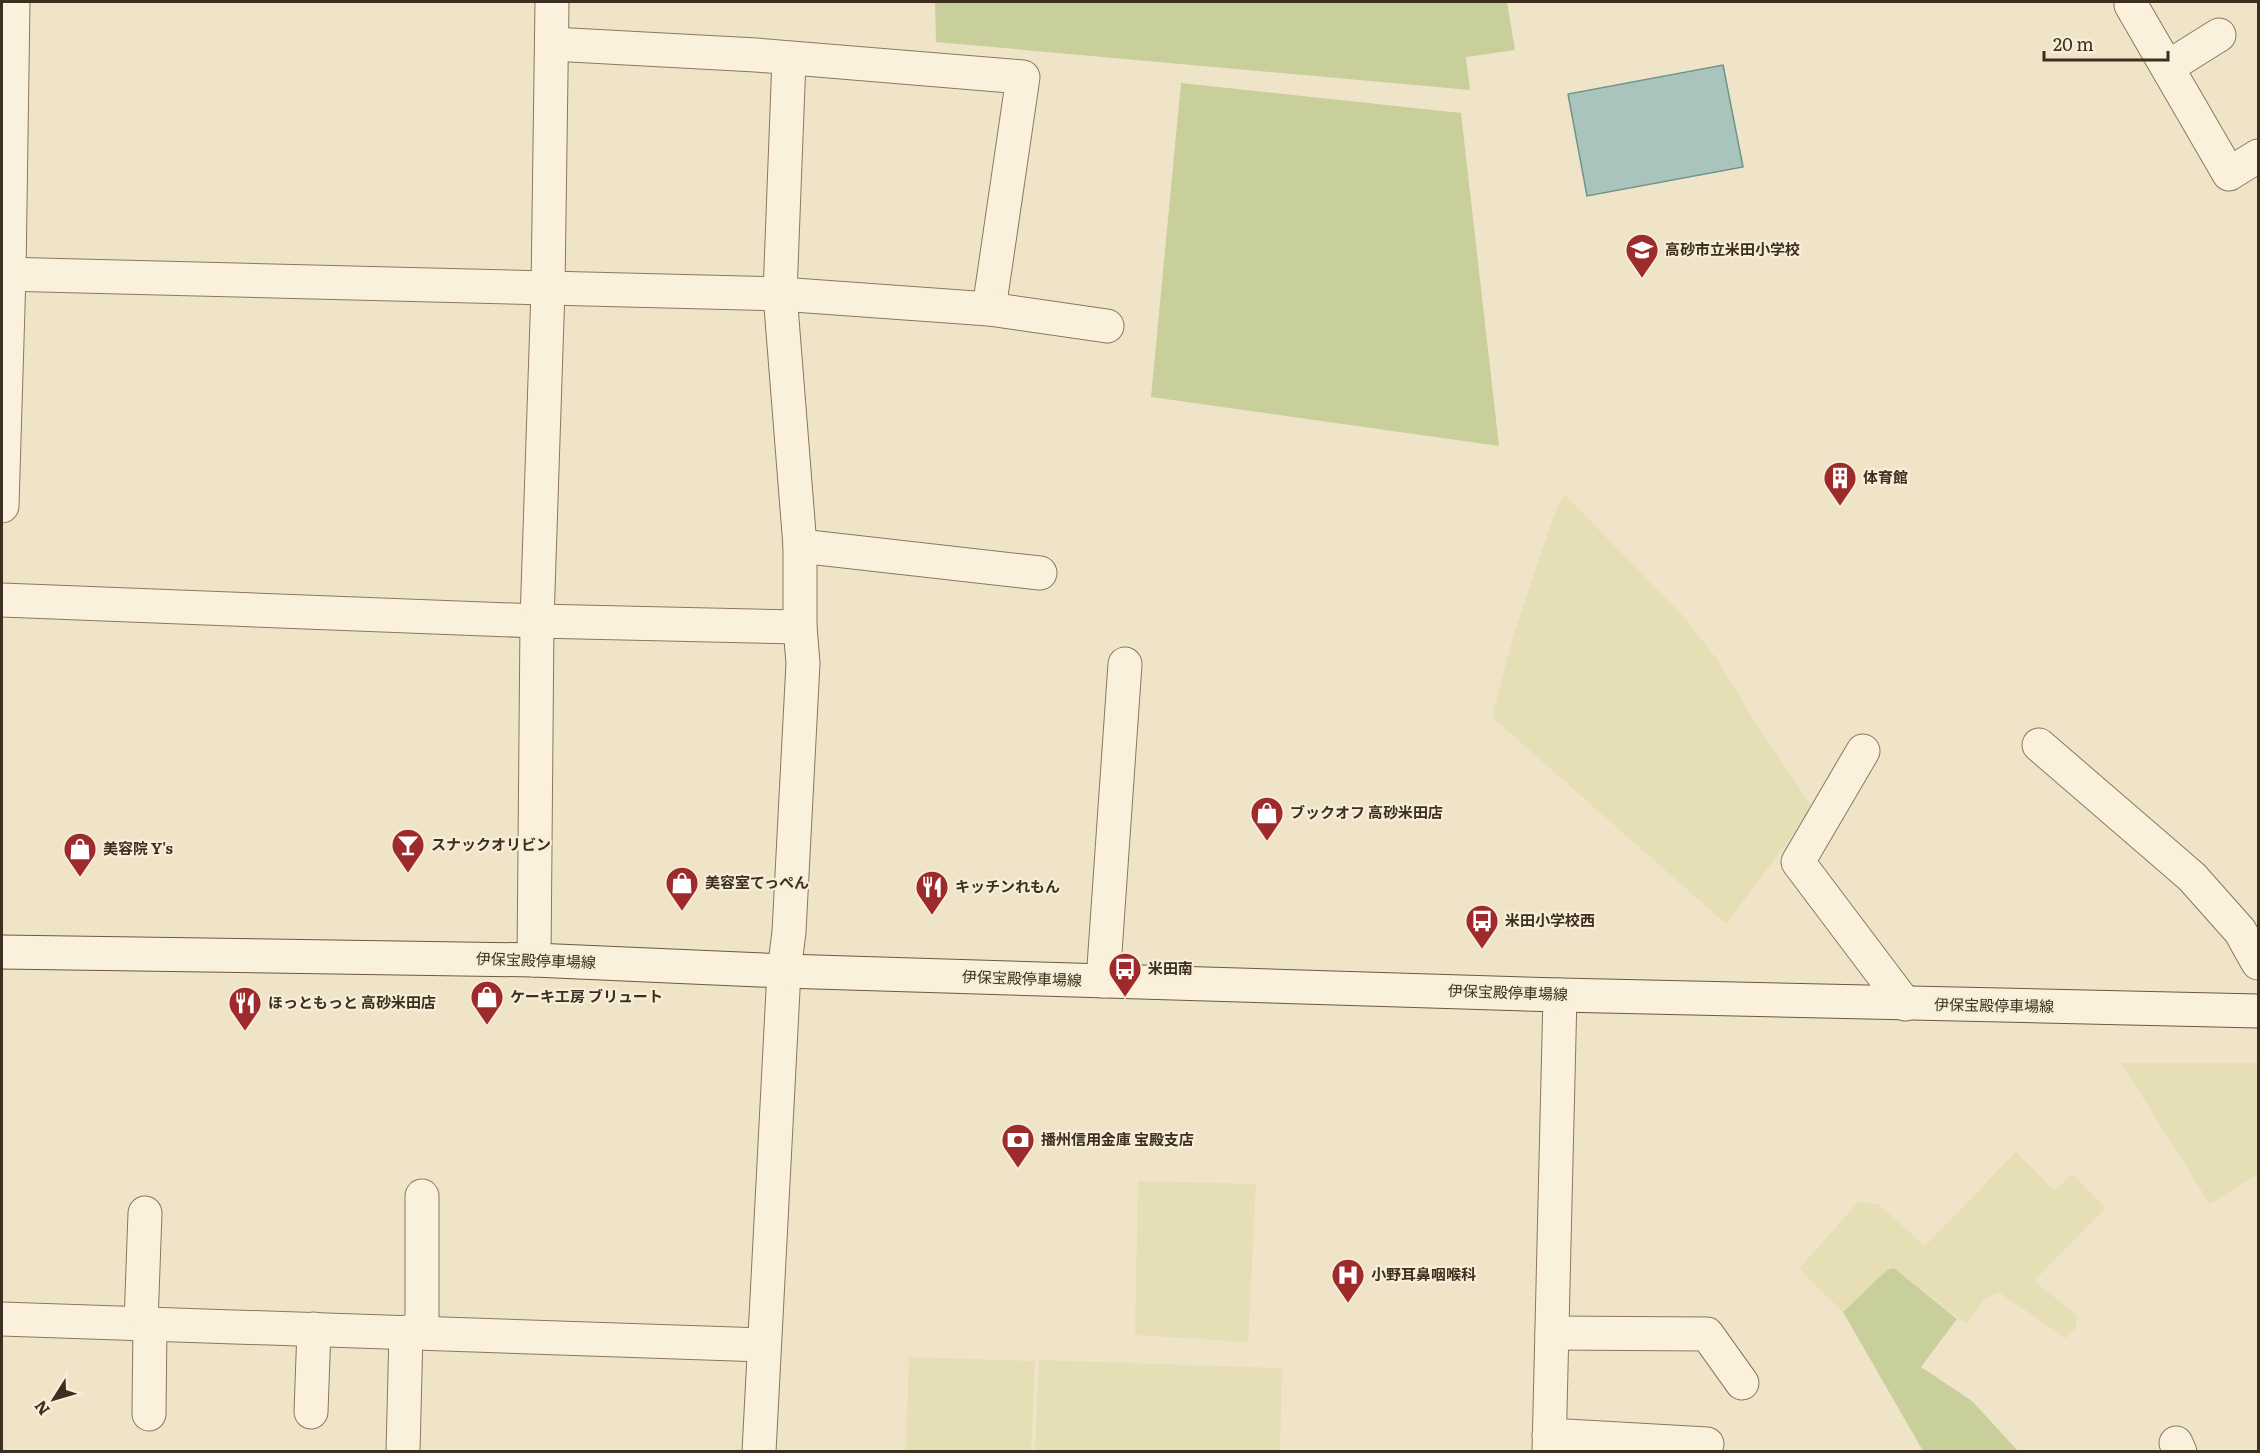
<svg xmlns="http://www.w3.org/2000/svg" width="2260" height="1453" viewBox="0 0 2260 1453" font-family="Literata,'Noto Sans JP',serif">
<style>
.farmland{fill:#e6deb5}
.green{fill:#c9cf9b}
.water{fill:#a9c4bc;stroke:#6f938a;stroke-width:1.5}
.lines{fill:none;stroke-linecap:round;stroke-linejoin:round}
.minor-casing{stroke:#8d765c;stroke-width:35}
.secondary-casing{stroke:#6f573f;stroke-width:35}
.minor{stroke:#faf1dc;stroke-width:33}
.secondary{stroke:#faf1dc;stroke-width:33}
.labels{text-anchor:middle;stroke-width:4.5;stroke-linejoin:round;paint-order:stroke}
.poi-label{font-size:15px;font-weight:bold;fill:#3d2e20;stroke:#f7eed8;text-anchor:start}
.street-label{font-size:15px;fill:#3d2e20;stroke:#f7eed8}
</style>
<rect width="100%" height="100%" fill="#f0e4c8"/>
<g class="farmland">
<polygon points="1565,495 1683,616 1716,658 1757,725 1813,808 1726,924 1492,717 1514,633 1557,507"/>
<polygon points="2121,1063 2258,1063 2258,1174 2210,1204"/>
<polygon points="2016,1152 2054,1191 2072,1174 2105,1208 2034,1281 2077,1315 2076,1327 2066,1338 1998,1292 1984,1300 1966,1324 1894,1268 1887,1270 1843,1312 1799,1269 1858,1202 1878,1204 1925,1246"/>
<polygon points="1138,1181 1256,1184 1248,1342 1135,1335"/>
<polygon points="909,1357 1035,1361 1031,1451 906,1451"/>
<polygon points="1039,1360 1282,1368 1280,1451 1035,1451"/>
</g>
<g class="green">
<polygon points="935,2 1507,2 1515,50 1466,57 1470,90 936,42"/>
<polygon points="1181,83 1461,113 1499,446 1151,397"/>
<polygon points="1894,1268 1957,1319 1921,1367 1972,1401 2018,1451 1923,1451 1843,1312 1887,1270"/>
</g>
<polygon class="water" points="1723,65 1743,167 1587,196 1568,94"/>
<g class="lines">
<g class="minor-casing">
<g id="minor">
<polyline points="2131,5 2229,174 2258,156"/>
<polyline points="2168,67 2219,35"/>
<polyline points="2,274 780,294 989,309 1023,77 756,55 552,44"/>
<polyline points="989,309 1107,326"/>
<polyline points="2,506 9,274 13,2"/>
<polyline points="800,546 1040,573"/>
<polyline points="2,600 537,621 800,627"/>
<polyline points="2039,745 2192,877 2240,931 2258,963"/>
<polyline points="1863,751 1798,862 1905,1004"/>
<polyline points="534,960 537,621 548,289 552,2"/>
<polyline points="1103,981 1125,664"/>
<polyline points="2,1319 764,1345"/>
<polyline points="141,1323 145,1213"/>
<polyline points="422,1332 422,1196"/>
<polyline points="1552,1333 1707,1334 1742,1383"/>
<polyline points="311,1412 314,1329"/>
<polyline points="149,1414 150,1324"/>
<polyline points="1549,1435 1707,1444"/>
<polyline points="2176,1443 2180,1452"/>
<polyline points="403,1452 406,1332"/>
<polyline points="759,1452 784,971 789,932 803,663 800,627 800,546 780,294 789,59"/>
<polyline points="1549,1452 1560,995"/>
</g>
</g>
<g class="secondary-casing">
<polyline id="secondary" points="2,952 534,960 784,971 1560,995 2258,1011"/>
</g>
<use href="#minor" class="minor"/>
<use href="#secondary" class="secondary"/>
</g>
<defs>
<g id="school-pin" transform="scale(1.725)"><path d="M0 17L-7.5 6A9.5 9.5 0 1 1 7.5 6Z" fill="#9e2a2b" stroke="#f7eed8"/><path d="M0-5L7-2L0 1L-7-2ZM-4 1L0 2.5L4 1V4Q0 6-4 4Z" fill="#fff"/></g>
<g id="building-pin" transform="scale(1.725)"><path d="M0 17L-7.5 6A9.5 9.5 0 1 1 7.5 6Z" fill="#9e2a2b" stroke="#f7eed8"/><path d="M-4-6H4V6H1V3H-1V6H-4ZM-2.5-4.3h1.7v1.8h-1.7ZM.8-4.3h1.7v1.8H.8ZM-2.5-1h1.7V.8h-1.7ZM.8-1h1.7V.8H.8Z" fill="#fff"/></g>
<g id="shop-pin" transform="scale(1.725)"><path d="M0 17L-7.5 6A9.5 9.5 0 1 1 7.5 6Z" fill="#9e2a2b" stroke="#f7eed8"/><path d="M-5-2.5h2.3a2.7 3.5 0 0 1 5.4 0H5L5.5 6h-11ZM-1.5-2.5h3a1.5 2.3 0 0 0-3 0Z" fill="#fff"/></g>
<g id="bar-pin" transform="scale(1.725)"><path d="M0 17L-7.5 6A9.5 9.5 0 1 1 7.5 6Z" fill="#9e2a2b" stroke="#f7eed8"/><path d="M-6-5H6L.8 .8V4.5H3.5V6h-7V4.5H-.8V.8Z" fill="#fff"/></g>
<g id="restaurant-pin" transform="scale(1.725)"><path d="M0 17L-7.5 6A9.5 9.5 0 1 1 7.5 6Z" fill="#9e2a2b" stroke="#f7eed8"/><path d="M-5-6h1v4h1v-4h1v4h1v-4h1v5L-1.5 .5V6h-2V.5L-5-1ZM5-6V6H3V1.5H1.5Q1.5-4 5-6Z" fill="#fff"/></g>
<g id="bus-pin" transform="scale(1.725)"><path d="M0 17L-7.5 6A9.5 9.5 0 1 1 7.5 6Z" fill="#9e2a2b" stroke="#f7eed8"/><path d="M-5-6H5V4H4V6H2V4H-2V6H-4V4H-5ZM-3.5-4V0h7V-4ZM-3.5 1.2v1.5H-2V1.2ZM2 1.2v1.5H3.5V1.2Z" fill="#fff"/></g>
<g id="bank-pin" transform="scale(1.725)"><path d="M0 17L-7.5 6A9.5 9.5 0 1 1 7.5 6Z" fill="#9e2a2b" stroke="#f7eed8"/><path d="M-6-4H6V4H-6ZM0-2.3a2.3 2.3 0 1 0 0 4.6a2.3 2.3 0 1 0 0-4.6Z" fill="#fff"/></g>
<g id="hospital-pin" transform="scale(1.725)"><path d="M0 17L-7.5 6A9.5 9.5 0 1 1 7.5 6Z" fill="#9e2a2b" stroke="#f7eed8"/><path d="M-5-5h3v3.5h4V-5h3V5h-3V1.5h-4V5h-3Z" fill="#fff"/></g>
</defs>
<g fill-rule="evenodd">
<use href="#school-pin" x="1642" y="250"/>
<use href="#building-pin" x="1840" y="478"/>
<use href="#shop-pin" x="1267" y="813"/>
<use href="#bar-pin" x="408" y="845"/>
<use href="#shop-pin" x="80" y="849"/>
<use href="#shop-pin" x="682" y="883"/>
<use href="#restaurant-pin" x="932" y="887"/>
<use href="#bus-pin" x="1482" y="921"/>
<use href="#bus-pin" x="1125" y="969"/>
<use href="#shop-pin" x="487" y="997"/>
<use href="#restaurant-pin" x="245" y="1003"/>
<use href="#bank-pin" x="1018" y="1140"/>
<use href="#hospital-pin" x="1348" y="1275"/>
</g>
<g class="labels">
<g class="poi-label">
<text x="1665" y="255">高砂市立米田小学校</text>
<text x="1863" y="483">体育館</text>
<text x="1290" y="818">ブックオフ 高砂米田店</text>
<text x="431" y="850">スナックオリビン</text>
<text x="103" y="854">美容院 Y's</text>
<text x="705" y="888">美容室てっぺん</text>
<text x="955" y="892">キッチンれもん</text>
<text x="1505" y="926">米田小学校西</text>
<text x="1148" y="974">米田南</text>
<text x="510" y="1002">ケーキ工房 ブリュート</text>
<text x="268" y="1008">ほっともっと 高砂米田店</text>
<text x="1041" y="1145">播州信用金庫 宝殿支店</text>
<text x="1371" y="1280">小野耳鼻咽喉科</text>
</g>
<g class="street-label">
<text transform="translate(536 961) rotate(2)" y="5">伊保宝殿停車場線</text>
<text transform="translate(1022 979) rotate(2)" y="5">伊保宝殿停車場線</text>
<text transform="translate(1508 993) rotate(2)" y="5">伊保宝殿停車場線</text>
<text transform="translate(1994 1006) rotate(1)" y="5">伊保宝殿停車場線</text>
</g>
</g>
<rect width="2260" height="1453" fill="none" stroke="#3d2e20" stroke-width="6"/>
<g transform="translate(54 1399) rotate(233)" stroke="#f7eed8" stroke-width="4.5" paint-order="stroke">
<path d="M0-4.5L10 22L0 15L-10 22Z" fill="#3d2e20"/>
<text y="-9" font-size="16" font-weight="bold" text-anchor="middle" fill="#3d2e20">N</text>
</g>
<path d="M2044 51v9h124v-9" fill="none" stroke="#3d2e20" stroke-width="3"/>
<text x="2053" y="51" font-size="18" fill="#3d2e20" stroke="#f7eed8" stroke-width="4.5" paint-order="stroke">20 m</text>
</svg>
